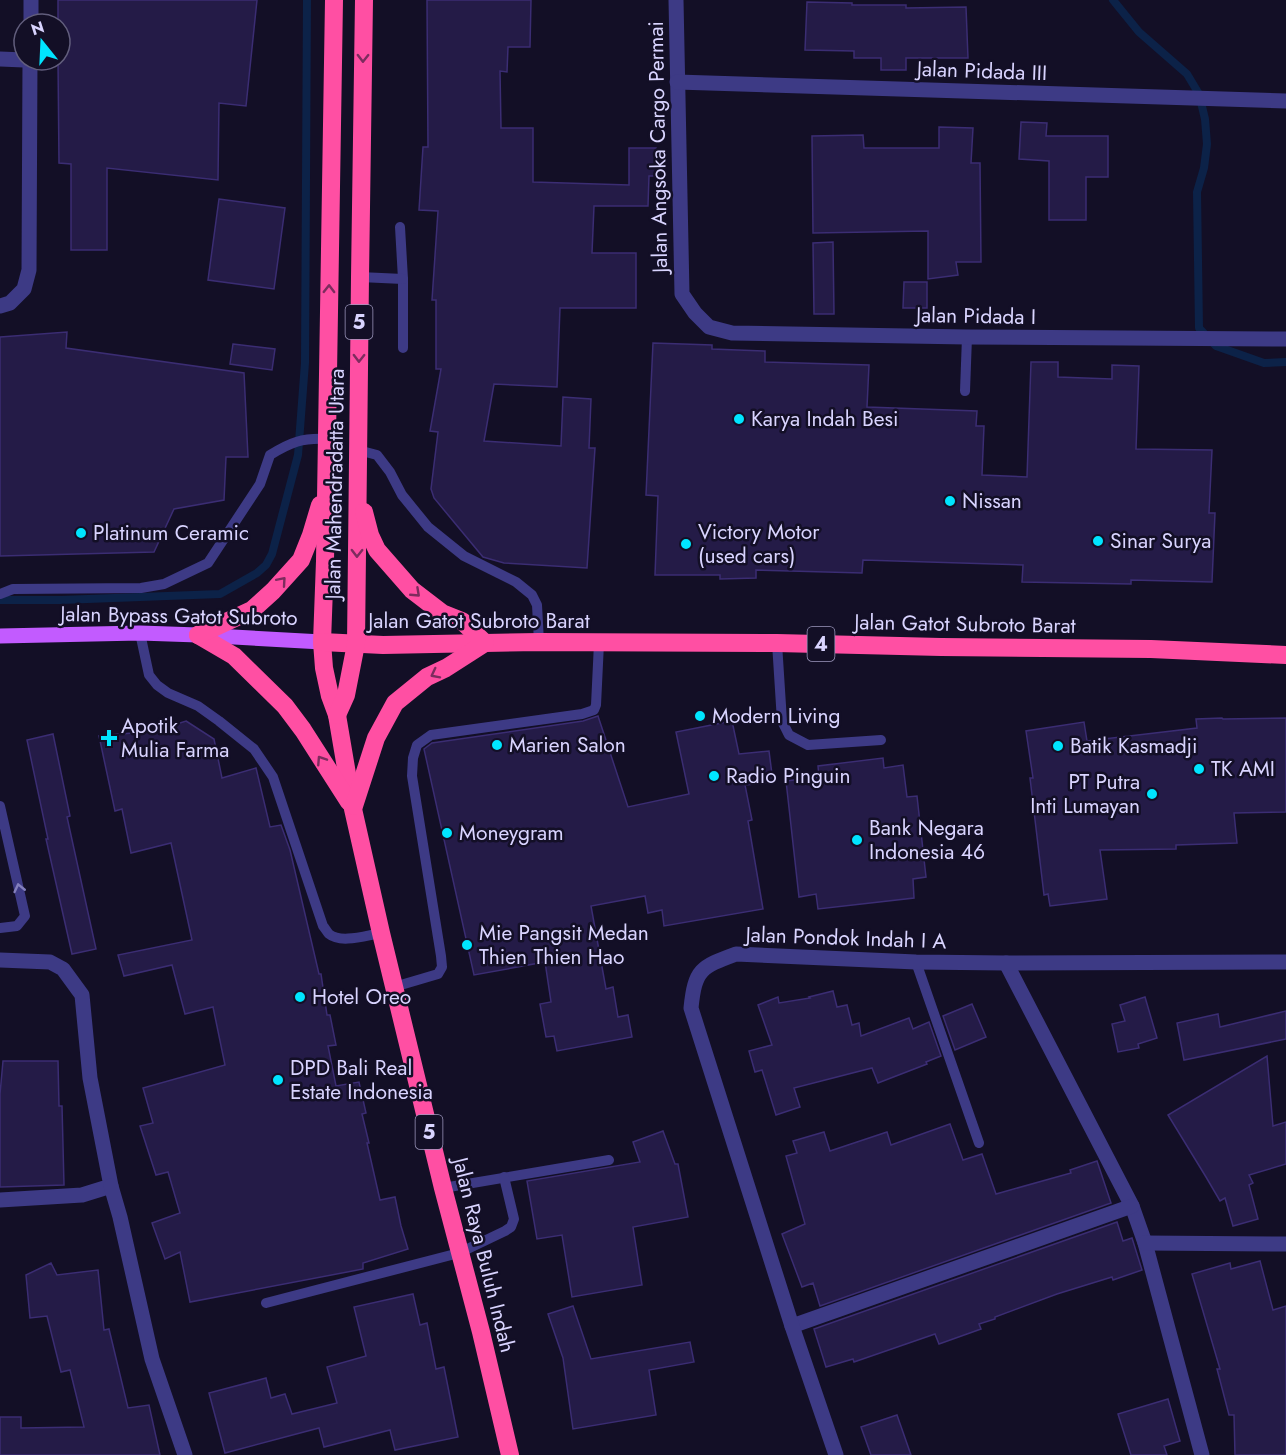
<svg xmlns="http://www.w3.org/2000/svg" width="1286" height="1455" viewBox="0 0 1286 1455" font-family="Jost,sans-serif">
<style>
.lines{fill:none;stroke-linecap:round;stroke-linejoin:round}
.stream{stroke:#0c2248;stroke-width:8}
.building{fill:#241b47;stroke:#3b2d73;stroke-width:1.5}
.lane{stroke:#3d3a85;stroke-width:10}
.street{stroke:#3d3a85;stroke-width:15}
.primary{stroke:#c25bff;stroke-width:15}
.highway{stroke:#ff4fa3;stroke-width:18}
.oneway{stroke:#7d2c5e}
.oneway2{stroke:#837fbc}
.poi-dot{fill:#00e5ff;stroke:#130f26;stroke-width:2}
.labels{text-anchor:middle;stroke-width:5;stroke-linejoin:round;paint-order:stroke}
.shield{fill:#130f26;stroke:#9e99be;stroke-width:1.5}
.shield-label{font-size:20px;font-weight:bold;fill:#d9d4ff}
.street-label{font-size:21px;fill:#d9d4ff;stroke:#130f26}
.poi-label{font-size:21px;fill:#d9d4ff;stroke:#130f26;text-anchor:start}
</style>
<rect width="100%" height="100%" fill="#130f26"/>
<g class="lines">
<g class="stream">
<polyline points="1113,0 1139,32 1187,74 1199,94 1205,119 1207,144 1204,168 1197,192 1199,328 1216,346 1264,363 1286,362"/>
<polyline points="0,600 61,600 220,594 257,573 266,565 272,554 298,455 305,363 307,0"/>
</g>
</g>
<g class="building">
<polygon points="58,0 257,0 246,106 219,103 218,180 107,168 107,250 71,250 71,164 59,163 58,60 60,60 60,24 58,24"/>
<polygon points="427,0 531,0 530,47 508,47 507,72 500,71 501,128 533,128 533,182 629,185 629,148 656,148 656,176 649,176 648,206 594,206 592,253 636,253 636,308 560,308 557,387 494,384 484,441 561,446 563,397 591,399 589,448 595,448 587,568 504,563 483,557 434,498 431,489 438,432 430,431 441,369 436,369 436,300 432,300 438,211 419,210 423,147 428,147"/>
<polygon points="807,2 852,3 852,5 906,5 906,8 966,7 968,58 906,58 906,70 881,70 881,58 854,58 854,51 805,50"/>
<polygon points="1021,122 1047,123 1046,136 1108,136 1108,177 1086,177 1086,220 1049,220 1049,161 1019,159"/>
<polygon points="939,127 973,128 971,163 980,163 981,262 956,262 958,275 928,279 928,231 813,233 812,136 863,135 864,148 939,148"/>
<polygon points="219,199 285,208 274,289 208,280"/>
<polygon points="833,242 834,314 814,314 813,243"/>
<polygon points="904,282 927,282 927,308 903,308"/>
<polygon points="67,332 66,348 244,373 248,457 226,457 224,500 174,509 154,552 0,556 0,337"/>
<polygon points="653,343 712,345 712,349 765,351 765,362 869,365 867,407 977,411 976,426 984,426 982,475 1027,477 1031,362 1058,362 1058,377 1112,379 1112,365 1139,366 1136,449 1212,450 1209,513 1215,513 1212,582 1131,580 1131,584 1022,582 1023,565 863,560 862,573 756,570 756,578 720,579 720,575 655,575 658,496 646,495"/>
<polygon points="233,344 275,349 272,370 230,364"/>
<polygon points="598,716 628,807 689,794 676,732 732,721 739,754 769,751 773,782 745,785 752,820 748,821 763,909 664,926 662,910 648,913 645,896 591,906 606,989 613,987 618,1017 628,1015 632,1037 557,1051 554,1036 546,1037 540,1004 551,1002 545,962 474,975 424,749 432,743 583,721"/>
<polygon points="1222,718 1223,719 1286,718 1286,812 1234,813 1237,843 1176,845 1176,849 1100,850 1107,899 1050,906 1048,894 1044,895 1030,778 1033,778 1026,731 1084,722 1087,741 1197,728 1196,719"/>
<polygon points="186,721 214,739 222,778 256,768 270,827 281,825 290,850 319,974 321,974 327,1015 330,1015 336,1045 328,1046 336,1086 359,1082 366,1113 362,1114 369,1143 367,1143 380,1200 395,1197 401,1226 408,1249 363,1263 363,1269 190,1302 180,1252 165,1259 152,1223 180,1213 168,1172 156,1175 140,1126 153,1123 143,1088 225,1065 213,1007 185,1014 172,965 124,976 118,955 192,940 171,843 131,853 122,809 115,811 99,736 155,731"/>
<polygon points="53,734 70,816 67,817 96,949 72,954 46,839 48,839 27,740"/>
<polygon points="883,758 884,768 903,765 907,797 917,796 926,877 913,879 914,898 818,909 816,894 799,897 786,781 819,777 818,766"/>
<polygon points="833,991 837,1007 847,1005 852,1025 859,1023 861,1036 909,1018 913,1029 929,1022 941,1056 926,1062 927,1064 878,1083 872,1068 794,1088 800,1107 776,1115 762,1070 755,1072 749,1051 772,1045 758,1005 778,997 779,1003 810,998 809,997"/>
<polygon points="1145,997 1157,1038 1138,1044 1139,1048 1118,1052 1112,1024 1125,1021 1120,1005"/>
<polygon points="972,1004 986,1037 955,1050 943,1016"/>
<polygon points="1286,1011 1286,1039 1184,1060 1177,1023 1218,1014 1220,1027"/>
<polygon points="1267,1056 1273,1126 1286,1122 1286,1164 1249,1175 1253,1183 1249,1185 1258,1219 1233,1226 1225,1198 1220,1201 1206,1177 1168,1115"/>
<polygon points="3,1061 58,1061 59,1106 62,1106 64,1185 0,1187 0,1094"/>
<polygon points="950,1124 963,1160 982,1154 996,1194 1071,1173 1070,1170 1097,1161 1111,1203 820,1306 813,1283 802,1287 782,1234 805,1224 786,1156 797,1153 793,1141 824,1132 830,1151 887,1132 891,1145"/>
<polygon points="663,1131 675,1164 678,1164 688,1217 633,1227 642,1285 572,1297 562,1235 537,1239 527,1181 640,1162 633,1142"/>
<polygon points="1117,1222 1123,1241 1132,1238 1142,1270 1113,1280 1112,1277 1057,1294 995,1317 995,1319 979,1324 981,1329 939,1344 935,1334 854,1362 853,1359 826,1367 814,1329"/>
<polygon points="1260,1261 1273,1310 1286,1306 1286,1455 1235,1455 1234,1415 1229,1415 1217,1369 1220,1369 1192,1274 1230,1263 1231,1269"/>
<polygon points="51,1263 57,1275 98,1270 104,1330 109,1329 128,1408 149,1405 160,1455 0,1455 0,1417 21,1417 21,1428 84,1427 70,1370 61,1372 47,1316 30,1318 26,1275"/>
<polygon points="413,1294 420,1325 427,1323 436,1369 444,1367 458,1437 395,1450 390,1430 324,1447 319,1428 225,1453 209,1393 266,1378 271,1398 285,1394 292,1414 337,1403 327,1367 366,1356 354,1307"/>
<polygon points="573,1306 591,1359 690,1342 694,1362 649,1370 656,1415 573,1429 563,1358 548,1314"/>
<polygon points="1168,1399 1180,1441 1164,1446 1167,1455 1131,1455 1118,1414"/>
<polygon points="897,1415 911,1455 871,1455 861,1427"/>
</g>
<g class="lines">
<g class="lane">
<polyline points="400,227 403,279 403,348"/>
<polyline points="360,277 403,279"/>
<polyline points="965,391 967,337"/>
<polyline points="358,450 377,455 390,472 402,495 428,527 464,556 516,582 532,595 537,605 539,642"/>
<path d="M0,594L13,589L141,588L164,584L208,563L260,484L270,455C291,442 302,438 326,439"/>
<path d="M140,633L149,675L157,685L168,693L198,706L219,721L254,749L273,777L323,926C325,928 327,932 329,934C341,944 367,935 381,933"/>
<polyline points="777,643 782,721 789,735 808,745 881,740"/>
<polyline points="0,806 25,916 17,926 0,928"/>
<polyline points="916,962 979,1143"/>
<polyline points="394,987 438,974 442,967 441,956 412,776 413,758 417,745 431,735 582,714 594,710 596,705 599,643"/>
<polyline points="443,1188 609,1160"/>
<polyline points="266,1303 459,1253 505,1231 511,1227 514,1219 504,1177"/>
</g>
<g class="street">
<polyline points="676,0 682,294 695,313 709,327 732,333 967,337 1286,339"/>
<polyline points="31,24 31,0"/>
<polyline points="0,59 24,60"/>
<polyline points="677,82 1286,101"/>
<polyline points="0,306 10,303 24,289 29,270 30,60"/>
<polyline points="0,960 50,962 63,969 82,995 90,1078 111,1186 82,1195 0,1200"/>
<polyline points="1006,963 1132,1206 1145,1243 1202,1455"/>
<polyline points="111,1186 120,1217 152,1359 185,1455"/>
<polyline points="1145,1243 1286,1244"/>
<polyline points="792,1326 1132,1206"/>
<path d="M836,1455L792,1326L691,1008C695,969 701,967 736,954L916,962L1006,963L1286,962"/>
</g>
<polyline class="primary" points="0,636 140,633 198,635 322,642"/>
<g class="highway">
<polyline points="334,0 325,561 322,642 324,668 330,696 337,715 353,809 381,933 443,1188 481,1332 510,1455"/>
<polyline points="198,635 234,656 285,706 303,730 349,802"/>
<polyline points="198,635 252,610 273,591 301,560 311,535 320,505"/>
<polyline points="322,642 383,645 539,642 777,643 941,647 1151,649 1286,655"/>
<polyline points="337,715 346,695 356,644 360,277 364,0"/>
<polyline points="354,806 376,738 395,703 427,677 446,668 485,643 462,621 442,613 412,590 377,550 370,535 364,512"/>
</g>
</g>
<defs><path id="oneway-chevron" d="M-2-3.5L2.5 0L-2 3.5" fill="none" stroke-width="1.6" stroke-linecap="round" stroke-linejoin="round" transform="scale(1.5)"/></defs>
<g class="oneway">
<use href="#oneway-chevron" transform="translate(363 58) rotate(91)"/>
<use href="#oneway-chevron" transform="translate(329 289) rotate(-89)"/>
<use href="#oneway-chevron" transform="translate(359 358) rotate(91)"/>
<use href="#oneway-chevron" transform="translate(357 553) rotate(91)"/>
<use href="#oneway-chevron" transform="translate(282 581) rotate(-49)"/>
<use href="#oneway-chevron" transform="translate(416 593) rotate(43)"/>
<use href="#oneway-chevron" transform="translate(435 674) rotate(153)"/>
<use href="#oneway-chevron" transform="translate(321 760) rotate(-123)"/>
</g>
<use class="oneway2" href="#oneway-chevron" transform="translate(19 888) rotate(-103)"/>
<g class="poi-dot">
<circle cx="739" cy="419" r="6"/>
<circle cx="950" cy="501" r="6"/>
<circle cx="81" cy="533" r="6"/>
<circle cx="1098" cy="541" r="6"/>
<circle cx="686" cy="544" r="6"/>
<circle cx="700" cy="716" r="6"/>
<path d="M106 729h6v6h6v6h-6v6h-6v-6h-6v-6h6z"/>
<circle cx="497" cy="745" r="6"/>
<circle cx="1058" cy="746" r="6"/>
<circle cx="1199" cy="769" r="6"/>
<circle cx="714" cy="776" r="6"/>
<circle cx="1152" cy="794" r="6"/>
<circle cx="447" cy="833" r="6"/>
<circle cx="857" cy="840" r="6"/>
<circle cx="467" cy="945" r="6"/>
<circle cx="300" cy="997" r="6"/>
<circle cx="278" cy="1080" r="6"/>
</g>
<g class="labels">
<g class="shield">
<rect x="345.5" y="305" width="27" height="34" rx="4.5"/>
<rect x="807.5" y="627" width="27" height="34" rx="4.5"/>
<rect x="415.5" y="1115" width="27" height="34" rx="4.5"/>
</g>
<g class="shield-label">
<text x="359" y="329">5</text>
<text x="821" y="651">4</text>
<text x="429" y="1139">5</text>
</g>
<g class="street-label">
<text transform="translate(982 71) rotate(2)" y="7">Jalan Pidada III</text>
<text transform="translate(658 147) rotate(-91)" y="7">Jalan Angsoka Cargo Permai</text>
<text transform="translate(976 316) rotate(1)" y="7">Jalan Pidada I</text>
<text transform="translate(335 484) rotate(-89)" y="7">Jalan Mahendradatta Utara</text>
<text transform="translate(179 616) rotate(1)" y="7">Jalan Bypass Gatot Subroto</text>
<text x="479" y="628">Jalan Gatot Subroto Barat</text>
<text transform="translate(965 624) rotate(1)" y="7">Jalan Gatot Subroto Barat</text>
<text transform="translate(846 938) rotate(2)" y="7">Jalan Pondok Indah I A</text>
<text transform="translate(484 1255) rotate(76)" y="7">Jalan Raya Buluh Indah</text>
</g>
<g class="poi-label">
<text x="751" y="426">Karya Indah Besi</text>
<text x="962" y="508">Nissan</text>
<text x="698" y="539">Victory Motor<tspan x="698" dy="24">(used cars)</tspan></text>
<text x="93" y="540">Platinum Ceramic</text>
<text x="1110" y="548">Sinar Surya</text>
<text x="712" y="723">Modern Living</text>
<text x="121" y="733">Apotik<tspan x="121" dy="24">Mulia Farma</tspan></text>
<text x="509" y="752">Marien Salon</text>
<text x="1070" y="753">Batik Kasmadji</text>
<text x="1211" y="776">TK AMI</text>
<text x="726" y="783">Radio Pinguin</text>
<text x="1140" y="789" text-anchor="end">PT Putra<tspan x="1140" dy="24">Inti Lumayan</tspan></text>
<text x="869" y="835">Bank Negara<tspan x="869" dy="24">Indonesia 46</tspan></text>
<text x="459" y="840">Moneygram</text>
<text x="479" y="940">Mie Pangsit Medan<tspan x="479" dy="24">Thien Thien Hao</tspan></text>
<text x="312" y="1004">Hotel Oreo</text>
<text x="290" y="1075">DPD Bali Real<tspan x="290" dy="24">Estate Indonesia</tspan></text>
</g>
</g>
<g transform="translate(42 42) rotate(342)"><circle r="28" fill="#130f26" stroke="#625e7d" stroke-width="1.5"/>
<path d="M0-4.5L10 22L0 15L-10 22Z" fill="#00e5ff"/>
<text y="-9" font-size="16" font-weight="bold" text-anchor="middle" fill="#d9d4ff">N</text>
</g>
</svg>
